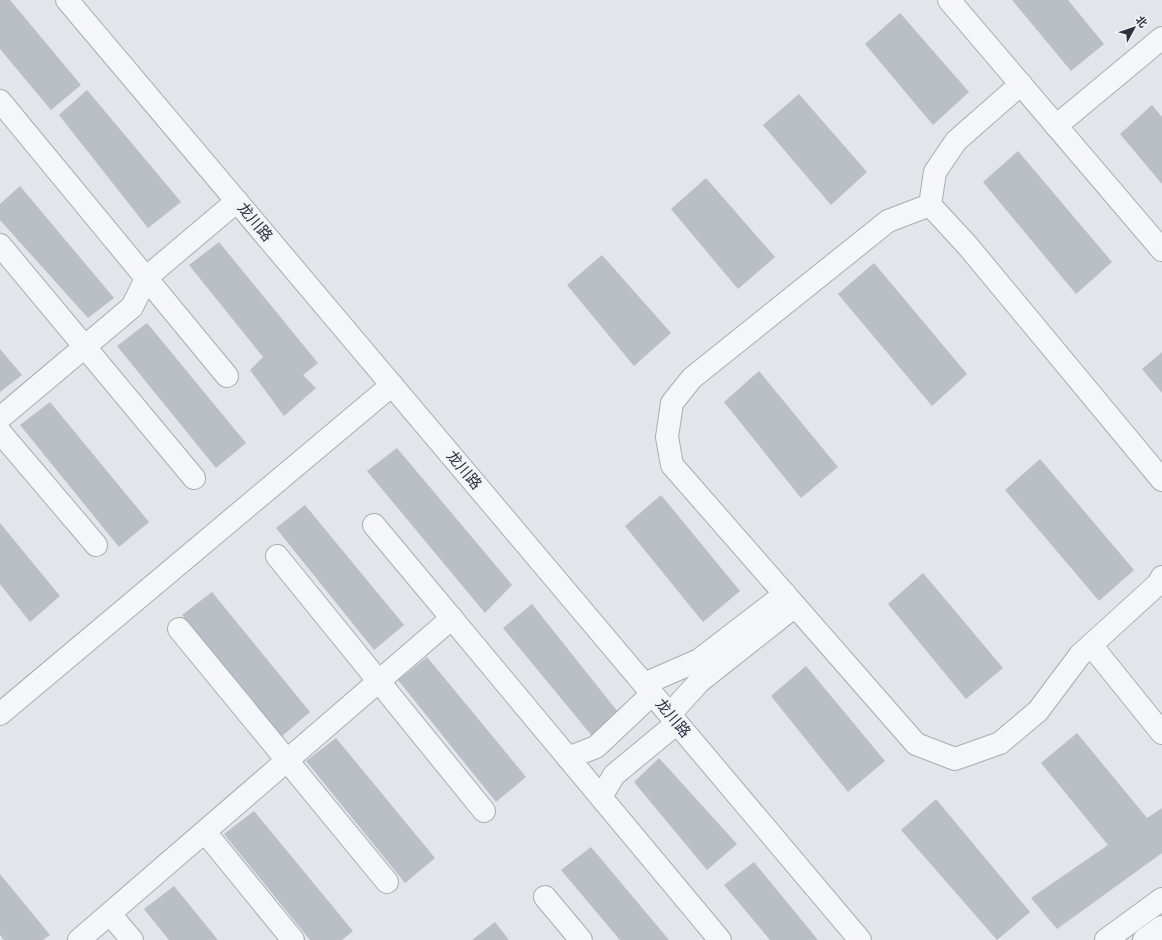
<svg xmlns="http://www.w3.org/2000/svg" width="1162" height="940" viewBox="0 0 1162 940" font-family="'Space Grotesk','Noto Sans SC',sans-serif">
<style>
.building{fill:#babec5}
.lines{fill:none;stroke-linecap:round;stroke-linejoin:round}
.minor-casing{stroke:#a8acb3;stroke-width:24}
.minor{stroke:#f5f6f8;stroke-width:22}
.labels{text-anchor:middle;stroke-width:4;stroke-linejoin:round;paint-order:stroke}
.street-label{font-size:15px;fill:#2c323f;stroke:#f2f3f7}
</style>
<rect width="100%" height="100%" fill="#e2e5e9"/>
<g class="building">
<polygon points="0,0 10,0 81,85 51,110 0,49"/>
<polygon points="1012,0 1068,0 1104,44 1071,71"/>
<polygon points="900,13 969,92 933,125 865,44"/>
<polygon points="87,90 181,202 148,228 59,115"/>
<polygon points="799,94 867,172 831,205 763,125"/>
<polygon points="1152,105 1162,117 1162,184 1120,134"/>
<polygon points="1018,151 1112,262 1076,294 983,182"/>
<polygon points="706,178 775,257 738,289 671,209"/>
<polygon points="20,186 114,298 88,318 0,220 0,204"/>
<polygon points="219,242 318,363 303,375 316,388 284,416 250,370 263,357 189,265"/>
<polygon points="602,255 671,333 634,366 567,285"/>
<polygon points="874,263 967,374 932,406 838,294"/>
<polygon points="147,323 246,443 216,468 117,346"/>
<polygon points="0,349 22,375 0,392"/>
<polygon points="1162,352 1162,393 1142,369"/>
<polygon points="759,371 838,467 801,498 724,402"/>
<polygon points="50,402 149,522 119,547 20,425"/>
<polygon points="397,448 512,585 485,613 367,471"/>
<polygon points="1040,459 1134,570 1099,601 1005,490"/>
<polygon points="661,495 740,591 703,622 625,526"/>
<polygon points="305,505 404,625 374,650 276,528"/>
<polygon points="0,523 60,596 30,622 0,584"/>
<polygon points="923,573 1003,668 966,699 888,604"/>
<polygon points="212,592 310,712 281,737 182,615"/>
<polygon points="532,604 618,712 592,736 503,628"/>
<polygon points="427,657 526,777 496,802 398,680"/>
<polygon points="806,666 885,761 848,792 771,696"/>
<polygon points="1077,733 1147,818 1162,808 1162,853 1057,929 1031,898 1108,845 1041,763"/>
<polygon points="336,738 435,858 405,883 306,761"/>
<polygon points="659,758 737,844 707,870 634,782"/>
<polygon points="936,799 1030,912 997,940 901,830"/>
<polygon points="254,811 353,931 342,940 310,940 224,834"/>
<polygon points="591,847 669,940 620,940 561,870"/>
<polygon points="754,862 818,940 770,940 724,885"/>
<polygon points="0,874 50,935 43,940 4,940 0,935"/>
<polygon points="174,886 218,940 169,940 144,909"/>
<polygon points="495,922 509,940 472,940"/>
</g>
<g class="lines">
<g class="minor-casing">
<g id="minor">
<polyline points="67,0 860,940"/>
<polyline points="949,0 1162,250"/>
<polyline points="1021,84 956,141 935,172 930,205 967,245 1162,480"/>
<polyline points="0,101 227,376"/>
<polyline points="1056,126 1162,38"/>
<polyline points="930,205 888,221 692,378 672,403 667,437 672,465 916,744 955,759 1000,743 1038,711 1080,655 1158,584 1162,577"/>
<polyline points="0,245 194,478"/>
<polyline points="0,418 132,307 147,277 237,201"/>
<polyline points="0,432 96,545"/>
<polyline points="374,525 720,940"/>
<polyline points="277,556 484,811"/>
<polyline points="179,629 387,882"/>
<polyline points="1091,645 1162,733"/>
<polyline points="644,684 699,660 785,594"/>
<polyline points="0,714 392,385"/>
<polyline points="670,714 699,682 795,606"/>
<polyline points="568,758 596,747 652,694"/>
<polyline points="601,797 614,775 677,723"/>
<polyline points="205,832 293,940"/>
<polyline points="545,897 581,940"/>
<polyline points="110,914 132,940"/>
<polyline points="79,940 452,618"/>
<polyline points="1106,940 1162,899"/>
<polyline points="1144,940 1162,927"/>
</g>
</g>
<use href="#minor" class="minor"/>
</g>
<g class="labels">
<g class="street-label">
<text transform="translate(255 222) rotate(50)" y="5">龙川路</text>
<text transform="translate(464 470) rotate(50)" y="5">龙川路</text>
<text transform="translate(673 718) rotate(50)" y="5">龙川路</text>
</g>
</g>
<g transform="translate(1134 28) rotate(50)" stroke="#f2f3f7" stroke-width="3" paint-order="stroke">
<path d="M0-3L7 15L0 10L-7 15Z" fill="#2c323f"/>
<text y="-6" font-size="11" font-weight="bold" text-anchor="middle" fill="#2c323f">北</text>
</g>
</svg>
